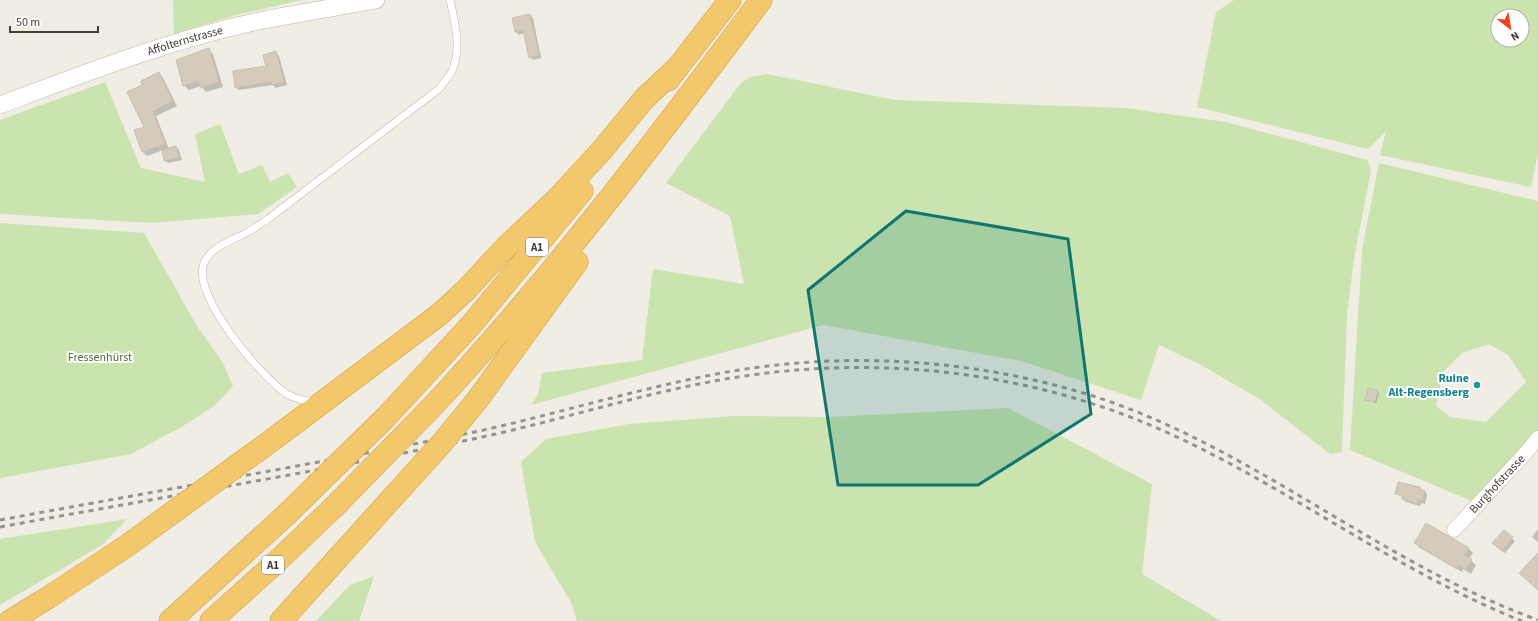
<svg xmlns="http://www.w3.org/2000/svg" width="1538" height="621" viewBox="0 0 1538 621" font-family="'Source Sans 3',sans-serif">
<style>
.green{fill:#cae3af;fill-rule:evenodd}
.shadow{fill:#0003}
.building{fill:#d4cbbd;stroke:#cbc0ae}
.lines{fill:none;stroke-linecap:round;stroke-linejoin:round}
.service-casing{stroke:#beb7aa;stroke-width:8}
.minor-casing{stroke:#beb7aa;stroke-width:15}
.tertiary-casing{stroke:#beb7aa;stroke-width:18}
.motorway-casing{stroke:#d19d3d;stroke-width:23}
.service{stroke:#fff;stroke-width:7}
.minor{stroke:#fff;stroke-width:14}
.tertiary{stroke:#fff;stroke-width:17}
.motorway{stroke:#f3c86c;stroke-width:22}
.rail{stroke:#939393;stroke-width:3;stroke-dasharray:5 5;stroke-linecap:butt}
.motorway-bridge-casing{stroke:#d19d3d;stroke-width:23;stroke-linecap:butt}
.motorway-bridge{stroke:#f3c86c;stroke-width:22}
.marked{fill:#0f766e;fill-opacity:0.2;stroke:#0f766e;stroke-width:3;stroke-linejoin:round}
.culture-dot{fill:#0f9aa8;stroke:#fff;stroke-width:1.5}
.labels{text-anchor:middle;stroke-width:4;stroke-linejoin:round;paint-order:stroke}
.shield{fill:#fff;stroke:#7b7771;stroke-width:1}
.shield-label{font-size:11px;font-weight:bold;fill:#423d34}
.street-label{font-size:12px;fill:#423d34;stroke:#fff}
.park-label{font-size:12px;fill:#456f2c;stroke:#fff}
.culture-label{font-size:12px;font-weight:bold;fill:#0d838f;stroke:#fff;text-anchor:end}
</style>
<rect width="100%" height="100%" fill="#f0ede4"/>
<g class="green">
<polygon points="173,0 302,0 236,15 174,34"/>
<path d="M1234,0H1538V154L1531,187L1380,155L1386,131L1368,149L1197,107L1216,12ZM1498,16H1522V40H1498Z"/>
<polygon points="767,74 895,100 1125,108 1226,122 1367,160 1371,170 1354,259 1347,314 1342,452 1330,454 1261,400 1201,365 1159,345 1141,400 1021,361 823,325 531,405 538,394 542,373 642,360 653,269 744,284 730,216 666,183 741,83 751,77"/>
<polygon points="105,82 141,168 205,182 195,134 220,124 239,174 262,165 270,182 288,173 297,187 258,214 151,223 0,214 0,120"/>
<path d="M1379,163L1538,201V430L1520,453L1474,502L1350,450L1362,250ZM1489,344L1508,355L1526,382L1486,422L1450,417L1436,406L1443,372L1462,353Z"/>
<polygon points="0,223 144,233 197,326 223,363 233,386 214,406 183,426 131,454 0,478"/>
<polygon points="1008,408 1152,484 1142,574 1221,621 577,621 572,604 535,542 521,462 546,439 629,424 734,416 830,417"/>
<polygon points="127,519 102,545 0,605 0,539"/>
<polygon points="374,576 359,621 316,621 350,585"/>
</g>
<g class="shadow">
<polygon points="530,15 533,18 541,58 533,60 530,57 524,33 519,35 516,32"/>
<polygon points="208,49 213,54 223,87 206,92 201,86 189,90 184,85"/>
<polygon points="276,53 279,56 287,85 275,88 273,85 239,90 236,87 268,67"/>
<polygon points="159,73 163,78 177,106 156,116 169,149 176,147 179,150 182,160 168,163 165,160 163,150 147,156 143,152 145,127 144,85"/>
<polygon points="1368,390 1379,393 1376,403 1366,399"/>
<polygon points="1420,488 1427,494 1425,504 1421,503 1420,506 1406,502 1403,498 1396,493"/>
<polygon points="1538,529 1538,542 1532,537"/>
<polygon points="1504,532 1515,541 1505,553 1496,546"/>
<polygon points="1415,543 1468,548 1473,553 1469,559 1476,565 1471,574 1463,569 1462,572 1420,548"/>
</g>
<g class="building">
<polygon points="530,14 539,55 529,58 523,30 515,32 512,18"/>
<polygon points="209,48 219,82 201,88 199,81 183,86 176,60"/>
<polygon points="276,51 284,82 272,85 271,82 235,88 233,71 266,66 263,55"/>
<polygon points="159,72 173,101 153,111 165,144 142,152 134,130 144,127 127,92 142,85 141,81"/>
<polygon points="176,146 179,157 164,161 162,150"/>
<polygon points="1368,388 1378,391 1375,402 1365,400"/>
<polygon points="1398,482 1420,487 1420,489 1425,491 1422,502 1418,500 1417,504 1402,499 1403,496 1395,494"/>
<polygon points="1426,523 1469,548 1464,555 1472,559 1466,570 1458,565 1457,569 1414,543"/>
<polygon points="1504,530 1513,537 1502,551 1492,543"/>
<polygon points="1538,553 1538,590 1519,573"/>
</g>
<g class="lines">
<g class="service-casing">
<path id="service" d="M316,401C305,402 296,399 287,394C261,377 191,295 204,263C212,245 234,240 250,231C256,227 262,223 268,219L439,89C443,83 449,77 452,71C462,48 455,23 450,0"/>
</g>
<g class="minor-casing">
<g id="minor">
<path id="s1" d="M1454,530L1524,455L1538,438"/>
</g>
</g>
<g class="tertiary-casing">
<g id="tertiary">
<path id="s2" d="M0,105C85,73 170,40 259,21C298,13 337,7 376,0"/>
</g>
</g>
<g class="motorway-casing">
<g id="motorway">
<polyline points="668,80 730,0"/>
<polyline points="478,399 577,262"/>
<path d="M431,408C551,280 656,140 761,0"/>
<polyline points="386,417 471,325 582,191"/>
<polyline points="275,438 440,314 466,290 506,247 556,200 603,149 644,99 677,68"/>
<polyline points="10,621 49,597 128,545"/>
<polyline points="170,621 286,515"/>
<polyline points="211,621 270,568 333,508"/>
<polyline points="281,621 393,497"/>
</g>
</g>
<use href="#service" class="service"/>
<use href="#minor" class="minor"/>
<use href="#tertiary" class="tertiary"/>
<use href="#motorway" class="motorway"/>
<g class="rail">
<path d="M0,520C157,491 314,464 470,433C549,416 626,392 706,376C833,350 966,357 1090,395C1252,446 1380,563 1538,620"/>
<path d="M0,527C158,498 316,472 473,439C554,422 633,396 714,381C838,358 966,364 1087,402C1244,450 1370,561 1522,621"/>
</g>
<g class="motorway-bridge-casing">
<g id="motorway-bridge">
<polyline points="393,497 442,443 478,399"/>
<polyline points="333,508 431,408"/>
<polyline points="286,515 386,417"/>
<polyline points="128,545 275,438"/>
</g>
</g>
<use href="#motorway-bridge" class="motorway-bridge"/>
</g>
<path class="marked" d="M906,211L1068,239L1091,414L978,485H838L808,290Z"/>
<circle class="culture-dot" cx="1477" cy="385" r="4"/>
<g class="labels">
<g class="shield">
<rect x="526" y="238" width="22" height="18" rx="3"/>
<rect x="262" y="556" width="22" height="18" rx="3"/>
</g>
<g class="shield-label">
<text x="537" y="251">A1</text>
<text x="273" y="569">A1</text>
</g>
<g class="street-label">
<text dy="4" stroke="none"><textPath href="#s2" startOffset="196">Affolternstrasse</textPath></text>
<text dy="4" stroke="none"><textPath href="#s1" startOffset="63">Burghofstrasse</textPath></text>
</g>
<g class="park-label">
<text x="100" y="361">Fressenhürst</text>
</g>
<g class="culture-label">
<text x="1469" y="382">Ruine<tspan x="1469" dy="14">Alt-Regensberg</tspan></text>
</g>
</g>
<g transform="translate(1510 28) rotate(149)"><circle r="19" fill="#ffffff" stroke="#b3b1ae"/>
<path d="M0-3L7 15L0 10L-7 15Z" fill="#eb4221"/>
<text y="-6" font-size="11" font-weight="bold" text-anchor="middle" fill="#423d34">N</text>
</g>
<path d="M10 26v6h88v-6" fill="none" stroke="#423d34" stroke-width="2"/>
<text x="16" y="26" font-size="12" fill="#423d34" stroke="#ffffff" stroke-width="3" paint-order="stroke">50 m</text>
</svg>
